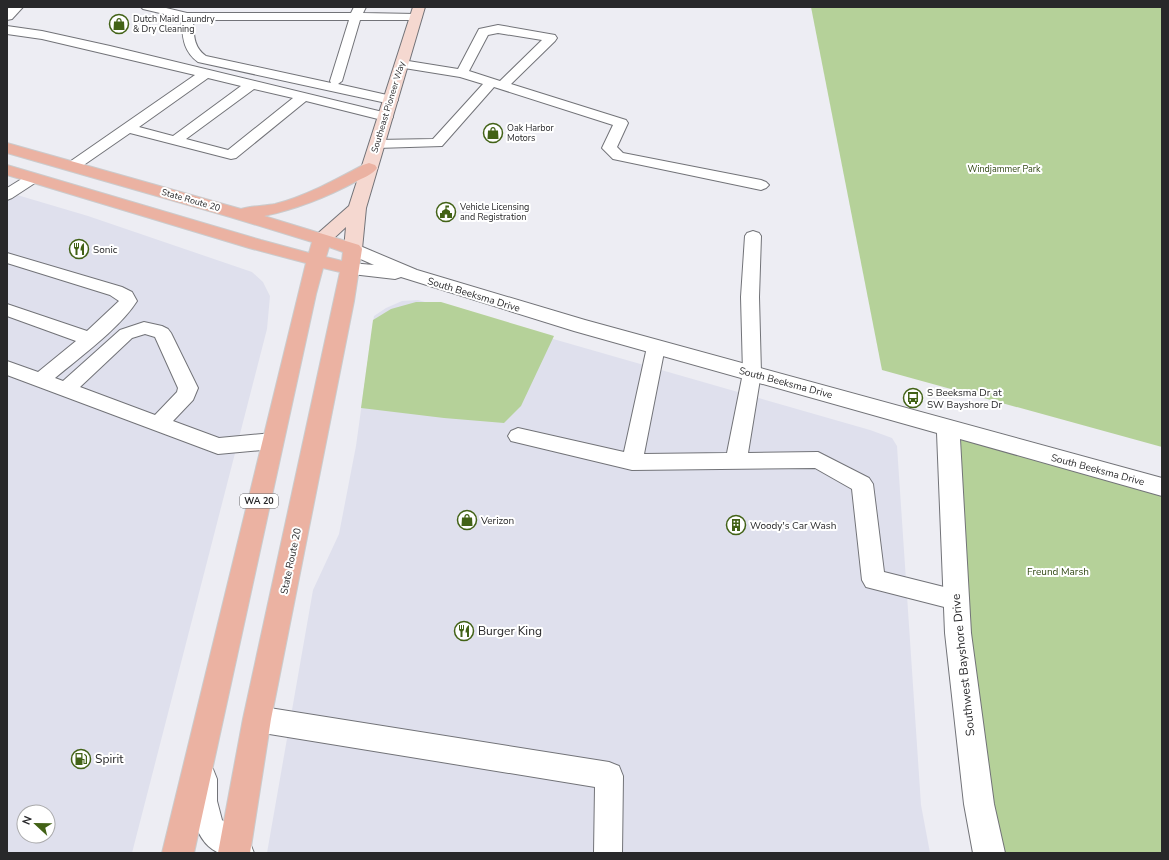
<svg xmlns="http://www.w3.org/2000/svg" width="1169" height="860" viewBox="0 0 1169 860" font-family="'Nunito Sans',sans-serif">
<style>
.built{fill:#dfe0ed;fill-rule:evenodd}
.green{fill:#b5d199}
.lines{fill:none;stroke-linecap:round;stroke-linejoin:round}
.service-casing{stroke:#727378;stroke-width:2}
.minor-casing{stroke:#727378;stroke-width:2}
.tertiary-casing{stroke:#727378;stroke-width:2}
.secondary-casing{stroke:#727378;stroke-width:2}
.primary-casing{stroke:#cbcbcc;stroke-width:2}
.service{fill:#fff;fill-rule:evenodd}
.minor{fill:#fff;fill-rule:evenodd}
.tertiary{fill:#fff;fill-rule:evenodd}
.secondary{fill:#f5d8d0;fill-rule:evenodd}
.primary{fill:#ebb2a2;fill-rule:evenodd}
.labels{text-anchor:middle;stroke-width:4;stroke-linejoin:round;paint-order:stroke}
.far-poi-label{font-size:9px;fill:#28282a;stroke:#fff;text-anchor:start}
.far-street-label{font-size:9px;fill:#28282a;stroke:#fff}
.far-park-label{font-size:9px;fill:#304713;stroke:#fff}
.shield{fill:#fff;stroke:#68686a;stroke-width:1}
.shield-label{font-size:9px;font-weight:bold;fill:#28282a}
.poi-label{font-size:10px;fill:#28282a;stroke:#fff;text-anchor:start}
.street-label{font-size:10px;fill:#28282a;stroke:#fff}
.park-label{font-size:10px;fill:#304713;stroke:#fff}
.near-poi-label{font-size:12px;fill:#28282a;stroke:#fff;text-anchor:start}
.near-street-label{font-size:12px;fill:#28282a;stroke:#fff}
</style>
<rect width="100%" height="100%" fill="#ededf3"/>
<g class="built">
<path d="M7,192L88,216L252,272L263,282L270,296L267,329L132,853H7ZM24,812H48V836H24Z"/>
<polygon points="418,300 870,430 892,438 897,446 921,805 930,853 267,853 313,590 339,534 356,446 374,316 386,308 402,301"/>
</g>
<g class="green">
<polygon points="811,7 1162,7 1162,447 882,370"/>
<polygon points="416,302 441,302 554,336 521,406 504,423 444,418 361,408 373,320 391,309"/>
<polygon points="948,428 1162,487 1162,853 989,853"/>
</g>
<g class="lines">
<g class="service-casing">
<g id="service">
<path d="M141,7H162L187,13H351L354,7H366L363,13L416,14L420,15L422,17L420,19L416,20H360L342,81L338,84L396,97L398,100L396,103L391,104L198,62C182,50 183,36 181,18L143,9ZM193,20H349L330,81L331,83L206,56C193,47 194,34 193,20Z"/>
<path d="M498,25L555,35L557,38L555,41L511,84L626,120L628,123L617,147L623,153L761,180L766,182L769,185L766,188L761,190L613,159L602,148L613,125L494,87L442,146L377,148L372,147L370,144L372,141L377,140L433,139L483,84L460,77L398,67L396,64L398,61L402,60L458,69L479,29ZM498,33L542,40L500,81L469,71L488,35Z"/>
<path d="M7,26L42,31L110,46L391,114L393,117L391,120L386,121L306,101L236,158L231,159L130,133L78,169L73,170L68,169L66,166L68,163L195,75L42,39L7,34ZM208,78L241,86L173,136L139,127ZM254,89L293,98L228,150L186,139Z"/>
<polygon points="33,174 38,175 40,178 38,181 12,198 7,200 7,188 28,175"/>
<polygon points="753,231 759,233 761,236 759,297 761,373 748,453 818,452 869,478 873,484 884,572 964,592 968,599 964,606 956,610 866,587 862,580 852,489 815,468 632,470 511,441 508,436 511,431 518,428 624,452 647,347 650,342 656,341 662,342 665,347 644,454 727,453 743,373 741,297 745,236 747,233"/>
<path d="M7,253L122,287L132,292L137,301C120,328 80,357 55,378L63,381L120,330L144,322L162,326L168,329L171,333L198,388L193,400L173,421L219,438L273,433L280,435L283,441L280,447L273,449L218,454L7,375V361L38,372L76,341L7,316V304L87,331L119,301L110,295L7,263ZM145,334L155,337L178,388L177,392L155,415L80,387L132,338Z"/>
<polygon points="257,706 609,762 619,766 623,776 622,853 594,853 595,787 257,732 248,728 244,719 248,710"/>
<path d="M203,765L213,769L217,779V801L222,820L250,843L254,853C246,853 224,856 217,852C192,840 184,793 193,769Z"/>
</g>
</g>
<g class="minor-casing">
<polygon id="minor" points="353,243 417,270 585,320 1162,478 1162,496 960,439 971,633 994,804 1005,853 973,853 964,804 945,633 937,433 574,331 401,277 395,279 343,273 341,269 343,265 350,263 374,265 347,253 344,249 347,245"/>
</g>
<g class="tertiary-casing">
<polygon id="tertiary" points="10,7 23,7 12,19 7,20 7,9"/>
</g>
<g class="secondary-casing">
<path id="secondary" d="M413,7H425L366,208L362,249L359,253L353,255L347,253L344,249L346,227C337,235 329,246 316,243L313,239L316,235L349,206Z"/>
</g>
<g class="primary-casing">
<path id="primary" d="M7,143L241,209C252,206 264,206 275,204C306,196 335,180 363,165L369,163L375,165L377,168C373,174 363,178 357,181C327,197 297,209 264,216L359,245L362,249L354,301L271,719L250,853H218L243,719L340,272L323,268L316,294L194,853H162L306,263L249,248L7,175V165L261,240L309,253L312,242L230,217L7,153ZM329,247L343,252L342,261L326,257Z"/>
</g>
<use href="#service" class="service"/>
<use href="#minor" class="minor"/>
<use href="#tertiary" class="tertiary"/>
<use href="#secondary" class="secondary"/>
<use href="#primary" class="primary"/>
</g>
<defs>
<g id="shop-ring" transform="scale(1)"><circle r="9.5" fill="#fff" stroke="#426216" stroke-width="1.5"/><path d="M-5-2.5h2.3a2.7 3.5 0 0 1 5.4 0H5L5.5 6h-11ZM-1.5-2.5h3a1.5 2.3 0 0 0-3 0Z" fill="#426216"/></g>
<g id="civic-ring" transform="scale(1)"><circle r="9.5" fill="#fff" stroke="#426216" stroke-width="1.5"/><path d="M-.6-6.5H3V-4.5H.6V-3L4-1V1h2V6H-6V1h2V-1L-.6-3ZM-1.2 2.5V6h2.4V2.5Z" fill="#426216"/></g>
<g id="restaurant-ring" transform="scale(1)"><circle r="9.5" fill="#fff" stroke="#426216" stroke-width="1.5"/><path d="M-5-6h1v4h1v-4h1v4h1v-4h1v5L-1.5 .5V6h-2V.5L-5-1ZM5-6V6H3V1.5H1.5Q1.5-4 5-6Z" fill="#426216"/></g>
<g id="bus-ring" transform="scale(1)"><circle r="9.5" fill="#fff" stroke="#426216" stroke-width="1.5"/><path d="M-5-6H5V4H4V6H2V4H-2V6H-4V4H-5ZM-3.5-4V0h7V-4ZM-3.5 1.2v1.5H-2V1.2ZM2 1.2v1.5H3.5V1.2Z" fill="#426216"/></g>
<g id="building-ring" transform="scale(1)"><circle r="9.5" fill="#fff" stroke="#426216" stroke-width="1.5"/><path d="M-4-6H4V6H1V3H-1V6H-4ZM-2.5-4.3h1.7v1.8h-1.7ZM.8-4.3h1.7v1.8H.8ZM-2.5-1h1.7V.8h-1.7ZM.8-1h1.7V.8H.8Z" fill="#426216"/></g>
<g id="fuel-ring" transform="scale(1)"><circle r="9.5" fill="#fff" stroke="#426216" stroke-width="1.5"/><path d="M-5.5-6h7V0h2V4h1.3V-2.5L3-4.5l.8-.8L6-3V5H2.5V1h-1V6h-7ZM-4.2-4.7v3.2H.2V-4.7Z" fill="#426216"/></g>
</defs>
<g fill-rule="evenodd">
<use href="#shop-ring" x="119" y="24"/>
<use href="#shop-ring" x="493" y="133"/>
<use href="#civic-ring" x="446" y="212"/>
<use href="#restaurant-ring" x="79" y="249"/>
<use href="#bus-ring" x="913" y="398"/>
<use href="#shop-ring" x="467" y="520"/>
<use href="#building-ring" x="736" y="525"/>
<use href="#restaurant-ring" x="464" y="631"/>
<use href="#fuel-ring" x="81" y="759"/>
</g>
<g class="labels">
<g class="far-poi-label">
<text x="133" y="22">Dutch Maid Laundry<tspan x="133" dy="10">&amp; Dry Cleaning</tspan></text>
<text x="507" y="131">Oak Harbor<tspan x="507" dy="10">Motors</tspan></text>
<text x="460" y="210">Vehicle Licensing<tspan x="460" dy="10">and Registration</tspan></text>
</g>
<g class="far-street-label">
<text transform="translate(388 107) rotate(-73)" y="3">Southeast Pioneer Way</text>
<text transform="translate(191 200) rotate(16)" y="3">State Route 20</text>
</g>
<g class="far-park-label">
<text x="1004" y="172">Windjammer Park</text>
</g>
<rect class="shield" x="240" y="494" width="38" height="14" rx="3"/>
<g class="shield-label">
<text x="259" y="504">WA 20</text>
</g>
<g class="poi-label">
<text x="93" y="253">Sonic</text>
<text x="927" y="396">S Beeksma Dr at<tspan x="927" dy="12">SW Bayshore Dr</tspan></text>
<text x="481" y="524">Verizon</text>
<text x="750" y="529">Woody's Car Wash</text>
</g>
<g class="street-label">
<text transform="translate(474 294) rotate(17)" y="4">South Beeksma Drive</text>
<text transform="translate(786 382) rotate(15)" y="4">South Beeksma Drive</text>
<text transform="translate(1098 469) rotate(15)" y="4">South Beeksma Drive</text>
<text transform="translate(290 561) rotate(-78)" y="4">State Route 20</text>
</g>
<g class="park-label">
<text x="1058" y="575">Freund Marsh</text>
</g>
<g class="near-poi-label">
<text x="478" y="635">Burger King</text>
<text x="95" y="763">Spirit</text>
</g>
<g class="near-street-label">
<text transform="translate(963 665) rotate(-96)" y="4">Southwest Bayshore Drive</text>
</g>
</g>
<rect width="1169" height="860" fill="none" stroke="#28282a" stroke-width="16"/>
<g transform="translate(36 824) rotate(292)"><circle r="19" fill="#ffffff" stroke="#a9a9aa"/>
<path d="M0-3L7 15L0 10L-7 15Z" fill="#426216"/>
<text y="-6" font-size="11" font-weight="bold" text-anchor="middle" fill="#28282a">N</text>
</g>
</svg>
